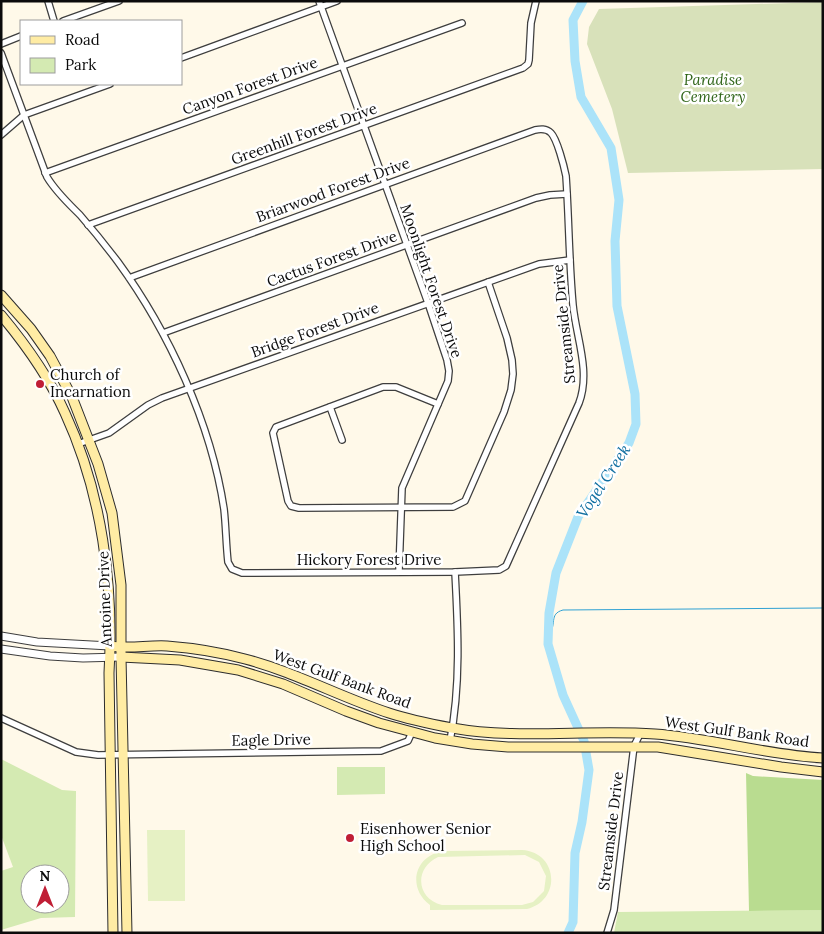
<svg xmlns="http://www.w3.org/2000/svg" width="824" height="934" viewBox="0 0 824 934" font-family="Lora,serif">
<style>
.green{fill:#d4eab2;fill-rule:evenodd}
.forest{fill:#b9dc90}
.cemetery{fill:#d8e1ba}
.pitch{fill:#e6f1c4;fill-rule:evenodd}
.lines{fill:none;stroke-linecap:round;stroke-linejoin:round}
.stream{stroke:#2fa1d3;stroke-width:1}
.river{stroke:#abe3f9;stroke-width:9}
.minor-casing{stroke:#3e3e3e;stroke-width:8}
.tertiary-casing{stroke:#3e3e3e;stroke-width:9}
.secondary-casing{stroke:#2d2d2d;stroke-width:11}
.minor{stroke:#fff;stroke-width:5.5}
.tertiary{stroke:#fff;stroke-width:7}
.secondary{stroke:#ffeca4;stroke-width:9}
.poi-dot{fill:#c01e35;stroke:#fff;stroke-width:2}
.labels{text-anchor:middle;stroke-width:5;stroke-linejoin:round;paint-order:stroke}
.park-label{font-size:15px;font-style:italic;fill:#306519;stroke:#fff}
.street-label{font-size:15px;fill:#0b0b0b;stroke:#fff}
.poi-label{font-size:15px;fill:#0b0b0b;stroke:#fff;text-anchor:start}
.water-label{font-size:16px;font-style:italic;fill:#106fa1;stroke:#fff}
</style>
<rect width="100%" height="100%" fill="#fff9e9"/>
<g class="green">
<path d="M1,759L62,790L76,791L75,917L41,918L1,930V871L13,867L1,835ZM30,874H60V904H30Z"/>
<polygon points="337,767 385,767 385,794 337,795"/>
<polygon points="823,910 823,933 614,933 618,912"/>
</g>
<polygon class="forest" points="746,773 753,776 823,780 823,910 749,911"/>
<polygon class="cemetery" points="823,2 823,169 628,173 612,109 587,44 589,27 599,9"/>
<g class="pitch">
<polygon points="147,830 185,830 185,901 148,901"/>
<path d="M445,851L522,850C558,852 562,900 527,909L430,910V905C406,887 415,854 445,851ZM525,855L539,862L546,876L544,891L533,902L522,905H442C416,899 414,868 438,857Z"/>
</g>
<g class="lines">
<path class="stream" d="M548,636C558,625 548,614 563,610L823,608"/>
<polyline class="river" points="568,933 573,922 575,853 582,822 589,770 584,741 563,695 548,644 549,613 556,573 578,517 629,443 636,424 635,394 617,306 615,241 619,200 611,148 581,97 575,61 573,20 583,1"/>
<g class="minor-casing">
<g id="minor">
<polyline points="48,1 54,21"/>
<polyline points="319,1 428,303 447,360 449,371 448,381 402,488 399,571"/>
<polyline points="63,21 119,1"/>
<polyline points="1,44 21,36"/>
<path d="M1,53L47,177C56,192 68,203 80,215C93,230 106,246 118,262C169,332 211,423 224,509C226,527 226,544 228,562L232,569L242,573L455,572L499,570L506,566L579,403C591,371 576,337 573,305C569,262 569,219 566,176C564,166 557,139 551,133C546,128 540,129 535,130L129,278"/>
<polyline points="181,58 337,1"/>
<polyline points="1,135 24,115 110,84"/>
<polyline points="45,173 462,23"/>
<polyline points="88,225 523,68 528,64 529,60 531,23 536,1"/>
<polyline points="163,333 536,198 550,195 567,194"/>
<polyline points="438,404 396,387 383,387 276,427 273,433 288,501 291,506 299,508 453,507 465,501 504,412 511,390 513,374 512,360 507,338 488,282"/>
<polyline points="330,407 342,440"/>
<polyline points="78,444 109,433 148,405 162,398 539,264 570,260"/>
<polyline points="1,718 76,752 98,755 381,751 408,741 412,732"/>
<path d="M450,741C461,685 458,628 455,572"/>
<polyline points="607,933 614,910 634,746 640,734"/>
</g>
</g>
<g class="tertiary-casing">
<g id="tertiary">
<polyline points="1,636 37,642 110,646"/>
<polyline points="1,649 50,656 83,658 121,657"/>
</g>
</g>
<g class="secondary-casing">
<g id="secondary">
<polyline points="1,295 31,329 50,356 72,397 98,464 112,513 121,585 121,657 127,933"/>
<path d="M1,315C26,345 49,377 65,413C102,493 114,586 109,673L113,933"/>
<path d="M110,646C129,649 148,645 167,646C193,648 219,652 245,659C295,672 340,697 389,713C410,720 431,724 452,728C519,740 587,729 655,734C711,738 766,755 823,758"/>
<polyline points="121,657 180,660 238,670 283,684 346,711 379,723 435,738 472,744 508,747 658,747 781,767 823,772"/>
</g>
</g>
<use href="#minor" class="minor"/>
<use href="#tertiary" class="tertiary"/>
<use href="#secondary" class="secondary"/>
</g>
<g class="poi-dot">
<circle cx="40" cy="384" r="5"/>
<circle cx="350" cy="838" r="5"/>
</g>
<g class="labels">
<g class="park-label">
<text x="713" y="85">Paradise<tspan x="713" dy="17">Cemetery</tspan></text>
</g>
<g class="street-label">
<text transform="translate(250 86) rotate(-20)" y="5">Canyon Forest Drive</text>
<text transform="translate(304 134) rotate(-20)" y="5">Greenhill Forest Drive</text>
<text transform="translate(333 190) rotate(-20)" y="5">Briarwood Forest Drive</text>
<text transform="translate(332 259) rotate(-20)" y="5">Cactus Forest Drive</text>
<text transform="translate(431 281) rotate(71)" y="5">Moonlight Forest Drive</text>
<text transform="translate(564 324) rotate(-96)" y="5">Streamside Drive</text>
<text transform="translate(315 330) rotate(-20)" y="5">Bridge Forest Drive</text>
<text x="369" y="565">Hickory Forest Drive</text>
<text transform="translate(105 599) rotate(-92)" y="5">Antoine Drive</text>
<text transform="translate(342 679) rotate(20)" y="5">West Gulf Bank Road</text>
<text transform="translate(737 732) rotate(8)" y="5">West Gulf Bank Road</text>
<text transform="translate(271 740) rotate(-1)" y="5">Eagle Drive</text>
<text transform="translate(611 831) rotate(-83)" y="5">Streamside Drive</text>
</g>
<g class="poi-label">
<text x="50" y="380">Church of<tspan x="50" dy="17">Incarnation</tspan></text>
<text x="360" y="834">Eisenhower Senior<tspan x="360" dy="17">High School</tspan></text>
</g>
<g class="water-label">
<text transform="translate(603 481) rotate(-57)" y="6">Vogel Creek</text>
</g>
</g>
<rect width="824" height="934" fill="none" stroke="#0b0b0b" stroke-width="5"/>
<rect x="20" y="20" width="162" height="65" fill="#ffffff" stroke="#9d9d9d"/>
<rect x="30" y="36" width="25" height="8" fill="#ffeca4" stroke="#9d9d9d"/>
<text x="65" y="45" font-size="15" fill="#0b0b0b">Road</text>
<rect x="30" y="58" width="25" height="15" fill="#d4eab2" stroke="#9d9d9d"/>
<text x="65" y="70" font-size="15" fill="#0b0b0b">Park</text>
<g transform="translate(45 889)"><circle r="24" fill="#ffffff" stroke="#9d9d9d"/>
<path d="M0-4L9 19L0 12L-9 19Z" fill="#c01e35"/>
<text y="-8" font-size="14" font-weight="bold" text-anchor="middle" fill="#0b0b0b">N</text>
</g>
</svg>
